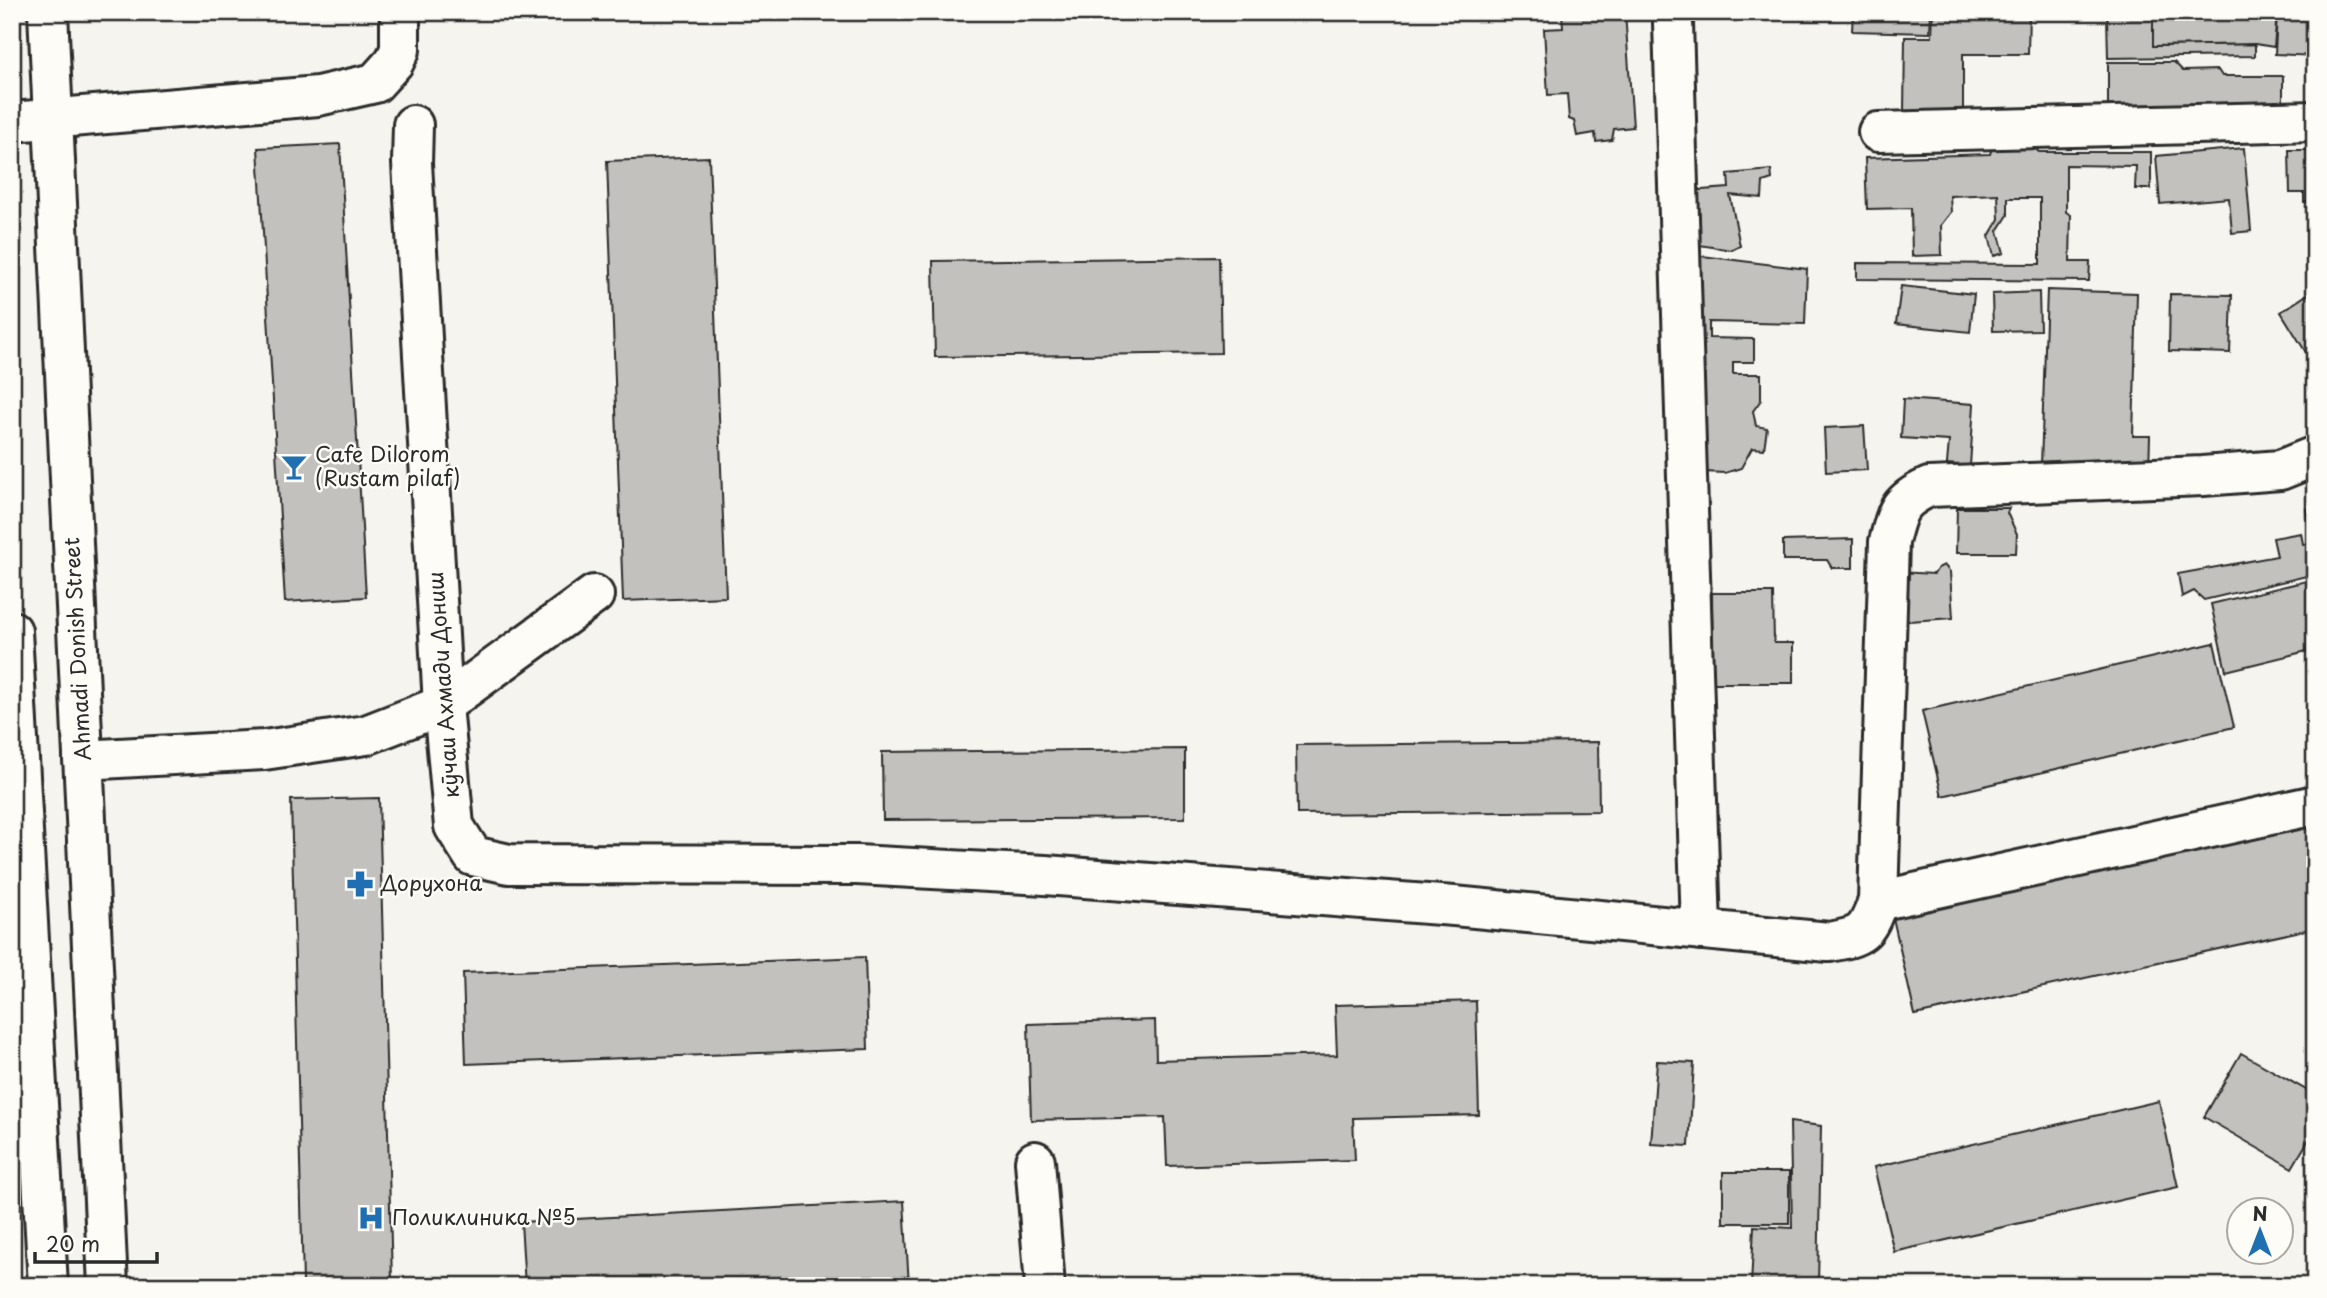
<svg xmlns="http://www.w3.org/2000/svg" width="2327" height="1298" viewBox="0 0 2327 1298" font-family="'Playpen Sans',sans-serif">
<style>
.building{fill:#c2c1be;stroke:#2b2b2b;stroke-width:2}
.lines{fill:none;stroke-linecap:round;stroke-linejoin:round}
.minor-casing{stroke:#2b2b2b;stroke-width:44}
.minor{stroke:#fdfcf7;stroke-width:38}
.labels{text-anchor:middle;stroke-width:5;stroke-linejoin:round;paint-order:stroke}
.poi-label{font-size:21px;fill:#2b2b2b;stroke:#fdfcf7;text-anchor:start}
.street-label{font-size:21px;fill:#2b2b2b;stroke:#fdfcf7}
</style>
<rect width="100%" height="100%" fill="#f5f4ef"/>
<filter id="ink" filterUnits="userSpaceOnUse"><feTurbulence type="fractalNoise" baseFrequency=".0143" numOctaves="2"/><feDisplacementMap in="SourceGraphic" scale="14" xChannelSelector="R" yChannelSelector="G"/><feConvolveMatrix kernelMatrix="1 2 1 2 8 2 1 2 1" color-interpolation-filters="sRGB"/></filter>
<g filter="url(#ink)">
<g class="building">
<polygon points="1562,12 1625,12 1633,127 1614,129 1612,140 1596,142 1595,133 1577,136 1574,121 1569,119 1567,94 1548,95 1544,29 1563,28"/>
<polygon points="1853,12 1931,12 1930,33 1852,31"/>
<polygon points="1933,12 2029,12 2028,54 1963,54 1963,113 1904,112 1905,37 1932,37"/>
<polygon points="2031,12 2153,12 2153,46 2255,44 2255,56 2108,58 2107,16 2031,18"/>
<polygon points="2153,12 2277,12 2274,47 2255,44 2153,46"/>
<polygon points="2277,12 2315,12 2315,56 2275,54"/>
<polygon points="2108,62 2174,62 2183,71 2218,70 2222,76 2283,76 2283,114 2108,115"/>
<polygon points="340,144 366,597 285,602 258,148"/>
<polygon points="1992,148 2034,148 2039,152 2151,152 2151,189 2135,189 2136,166 2066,165 2066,212 2071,215 2070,262 2090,262 2089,281 1857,279 1857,263 2040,264 2040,198 2008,198 2008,215 1998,231 2004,253 1994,256 1989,236 1999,219 1998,194 1950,196 1951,212 1941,225 1942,255 1912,256 1911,208 1867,209 1865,158 1990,154"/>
<polygon points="2244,148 2251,231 2232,233 2229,198 2160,204 2156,156"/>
<polygon points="2289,150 2315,150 2315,202 2304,202 2304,193 2290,193"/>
<polygon points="709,157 726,597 623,601 607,161"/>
<polygon points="1771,170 1772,179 1763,182 1762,198 1730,195 1740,246 1732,250 1692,244 1688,191 1729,188 1728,174"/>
<polygon points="1694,255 1807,269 1805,324 1709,322 1709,338 1754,339 1754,362 1733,362 1733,374 1761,374 1761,400 1753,411 1756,426 1767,428 1764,449 1752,448 1741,468 1725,473 1704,472"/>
<polygon points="1219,257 1221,353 935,357 933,261"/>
<polygon points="1901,286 1974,294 1970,332 1896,324"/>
<polygon points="2047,290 2137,293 2133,436 2150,436 2149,470 2041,466"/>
<polygon points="2039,292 2040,330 1993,331 1992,294"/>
<polygon points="2170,294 2232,295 2230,353 2169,351"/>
<polygon points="2308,294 2315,305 2315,367 2281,312"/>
<polygon points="1903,399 1974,404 1970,466 1947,464 1949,441 1901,438"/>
<polygon points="1864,426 1867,470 1826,472 1824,428"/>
<polygon points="2315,507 2315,574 2204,600 2194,591 2182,597 2178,574 2277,556 2273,538 2301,533 2303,544 2312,543 2306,509"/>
<polygon points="1957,508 2009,508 2007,513 2017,534 2016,553 1956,553"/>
<polygon points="1853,539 1853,568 1832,568 1827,560 1783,560 1783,541"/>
<polygon points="1944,565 1950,572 1953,618 1909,621 1897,605 1899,572 1934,574 1938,568"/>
<polygon points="2315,579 2315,649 2226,671 2211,604"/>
<polygon points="1712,593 1773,593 1774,643 1793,643 1793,683 1713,683"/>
<polygon points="2214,643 2234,727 1942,796 1922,711"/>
<polygon points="1598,742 1599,811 1297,814 1296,745"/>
<polygon points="1185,749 1185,818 883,820 882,752"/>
<polygon points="379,798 392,1281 303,1283 291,800"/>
<polygon points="2315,816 2315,928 1915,1015 1891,909"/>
<polygon points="865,957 868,1049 466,1064 463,973"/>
<polygon points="1476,1001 1479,1115 1353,1118 1355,1160 1167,1166 1165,1117 1031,1120 1028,1024 1155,1020 1156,1060 1337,1055 1335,1005"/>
<polygon points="2241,1053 2315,1095 2315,1129 2292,1168 2204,1117"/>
<polygon points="1657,1061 1694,1063 1689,1146 1651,1144"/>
<polygon points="2159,1101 2178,1187 1894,1252 1874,1167"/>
<polygon points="1790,1122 1821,1126 1818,1286 1751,1286 1754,1226 1792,1228"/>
<rect x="1723" y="1172" width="66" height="51"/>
<polygon points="904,1201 909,1286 525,1286 521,1222"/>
</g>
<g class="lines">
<g class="minor-casing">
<g id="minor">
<polyline points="48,12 108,1286"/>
<polyline points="1673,23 1701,930"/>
<polyline points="12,122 318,96 375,83 394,62 400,50 400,12"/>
<path d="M413,125L412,163L443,705L454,826L473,856L509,864L857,865L1045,875L1454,906L1829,942C1863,936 1866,934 1878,901L1889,542C1897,511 1898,501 1929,487L2203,476L2280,470L2315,456"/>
<polyline points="1878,132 2315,121"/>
<polyline points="12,631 48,1286"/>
<polyline points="83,760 264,750 366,735 443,705 594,595"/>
<polyline points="1878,901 2315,805"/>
<polyline points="1035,1161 1045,1286"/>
</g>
</g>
<use href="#minor" class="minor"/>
</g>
</g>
<defs>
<g id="bar-bare" transform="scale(2.1)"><path d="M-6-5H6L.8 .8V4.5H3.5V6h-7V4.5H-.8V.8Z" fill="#1f6fb2" stroke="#fdfcf7" stroke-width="2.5" paint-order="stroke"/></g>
<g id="pharmacy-bare" transform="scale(2.1)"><path d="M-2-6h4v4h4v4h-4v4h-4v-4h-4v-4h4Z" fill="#1f6fb2" stroke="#fdfcf7" stroke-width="2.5" paint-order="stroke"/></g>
<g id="hospital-bare" transform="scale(2.1)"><path d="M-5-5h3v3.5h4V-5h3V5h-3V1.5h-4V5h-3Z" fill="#1f6fb2" stroke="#fdfcf7" stroke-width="2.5" paint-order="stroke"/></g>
</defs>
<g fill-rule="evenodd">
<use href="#bar-bare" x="294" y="467"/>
<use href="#pharmacy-bare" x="360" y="884"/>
<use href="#hospital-bare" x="371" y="1218"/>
</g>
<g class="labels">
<g class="poi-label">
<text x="315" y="462">Cafe Dilorom<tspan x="315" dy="24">(Rustam pilaf)</tspan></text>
<text x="381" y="891">Дорухона</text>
<text x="392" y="1225">Поликлиника №5</text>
</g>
<g class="street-label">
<text transform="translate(78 649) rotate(-93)" y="7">Ahmadi Donish Street</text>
<text transform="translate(444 685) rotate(-94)" y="7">кӯчаи Ахмади Дониш</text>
</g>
</g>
<rect width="2327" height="1298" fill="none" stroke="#fdfcf7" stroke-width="42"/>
<rect x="21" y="21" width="2285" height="1256" fill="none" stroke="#2b2b2b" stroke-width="2.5" filter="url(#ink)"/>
<g transform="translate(2260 1231)"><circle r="33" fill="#fdfcf7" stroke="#a9a8a5" stroke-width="2"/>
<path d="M0-5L12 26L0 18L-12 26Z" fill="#1f6fb2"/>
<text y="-10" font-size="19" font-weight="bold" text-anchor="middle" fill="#2b2b2b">N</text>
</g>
<path d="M35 1252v10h122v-10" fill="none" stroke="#2b2b2b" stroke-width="3.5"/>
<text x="46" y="1252" font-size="21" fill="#2b2b2b" stroke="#fdfcf7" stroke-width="5" paint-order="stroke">20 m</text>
</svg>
